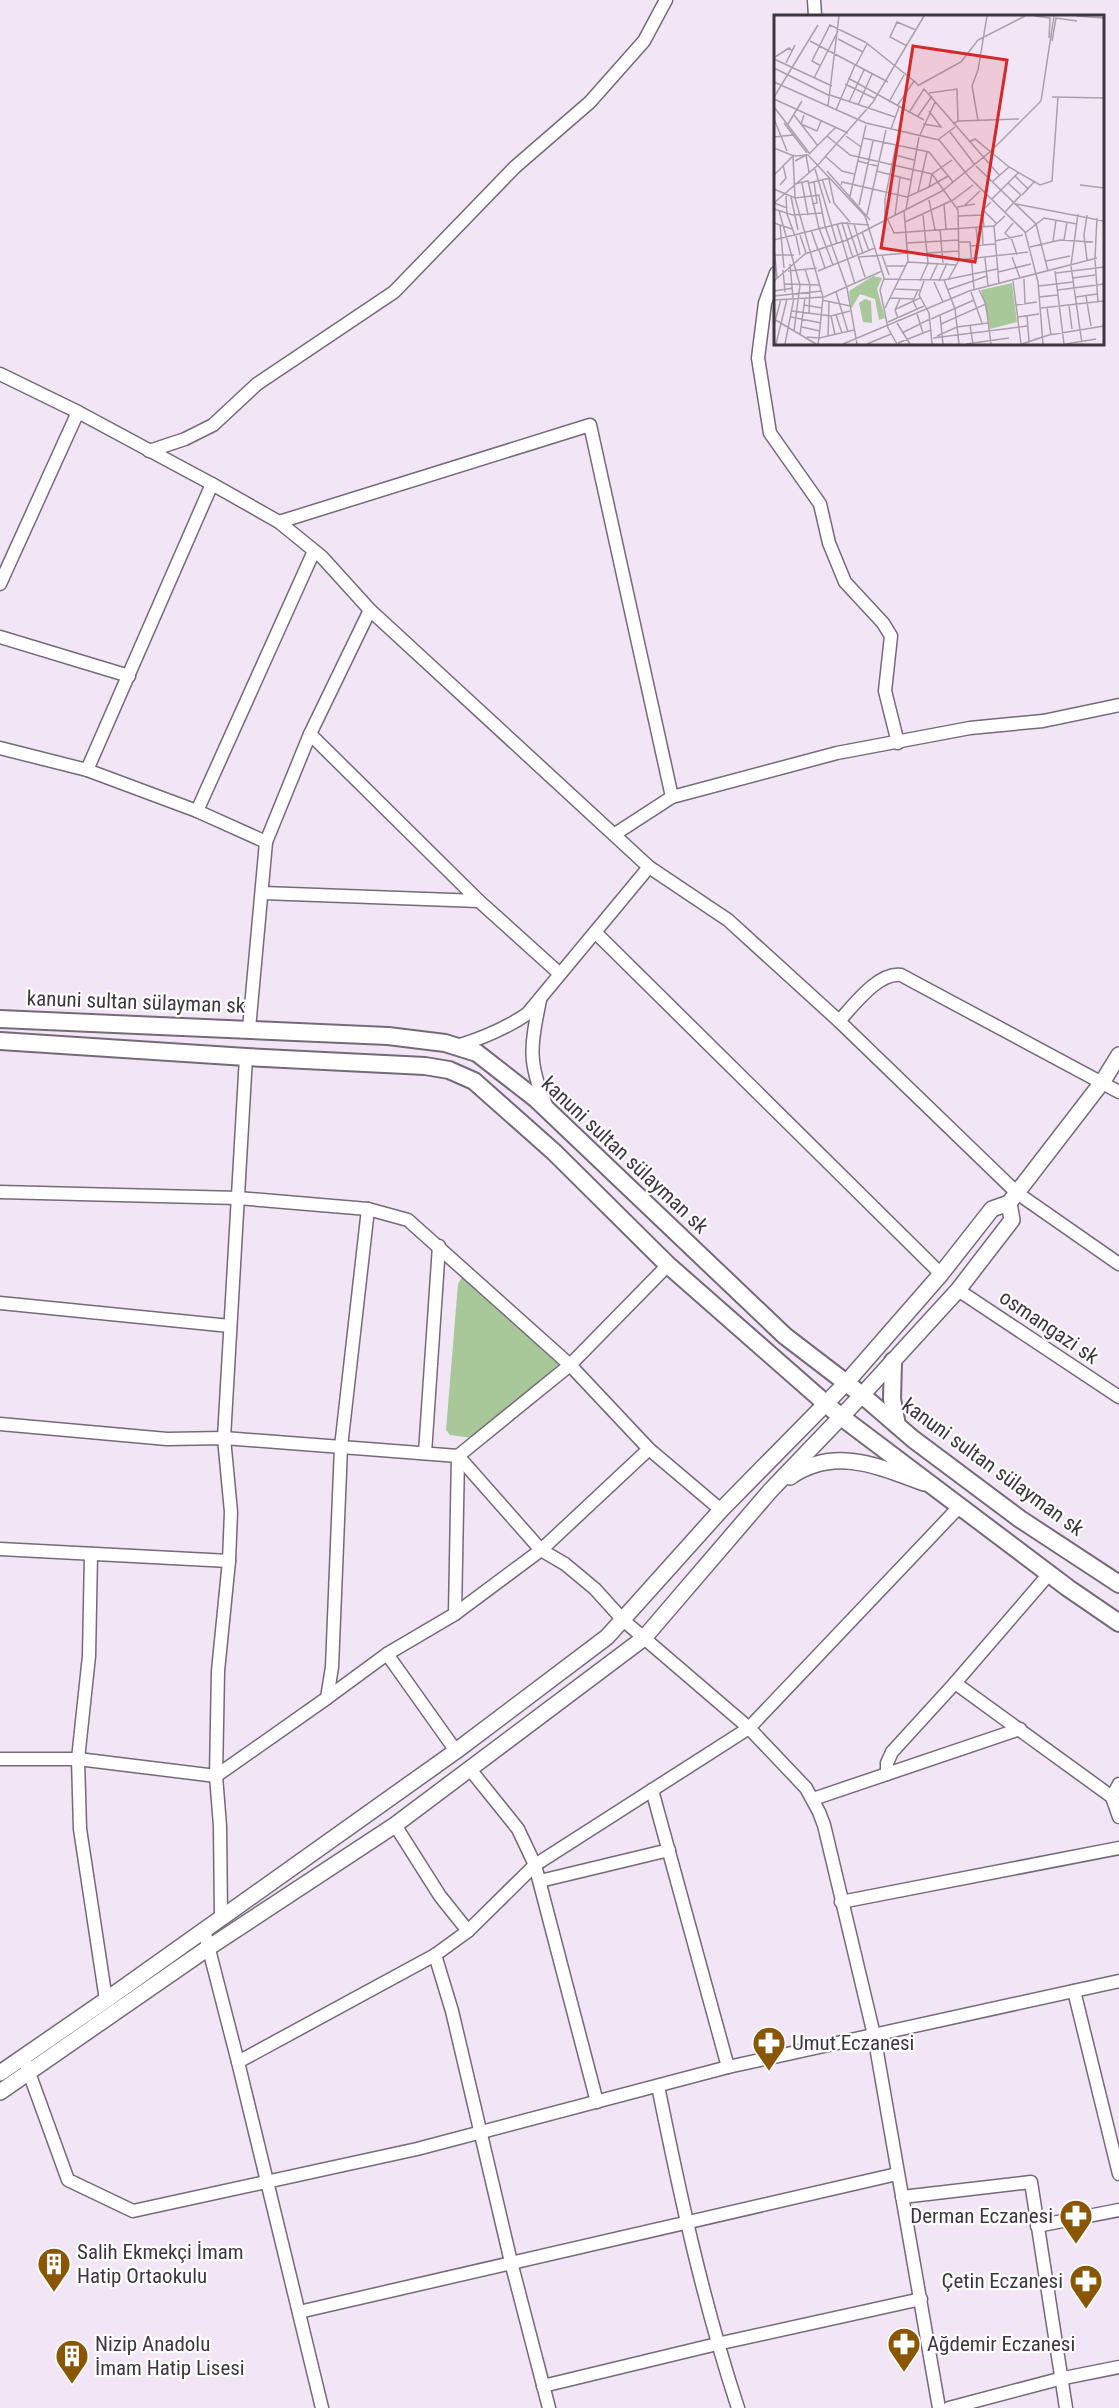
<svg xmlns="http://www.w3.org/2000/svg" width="1119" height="2408" viewBox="0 0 1119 2408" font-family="'Roboto Condensed',sans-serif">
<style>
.green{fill:#a8c899}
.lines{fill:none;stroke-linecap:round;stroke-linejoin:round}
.minor-casing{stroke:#746a78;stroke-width:15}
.tertiary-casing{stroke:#746a78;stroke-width:18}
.secondary-casing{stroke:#746a78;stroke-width:20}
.minor{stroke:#fff;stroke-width:12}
.tertiary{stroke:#fff;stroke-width:15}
.secondary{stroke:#fff;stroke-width:16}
.labels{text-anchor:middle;stroke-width:4.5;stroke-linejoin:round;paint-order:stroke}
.street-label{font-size:21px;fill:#3b373d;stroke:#fff}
.poi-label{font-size:21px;fill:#3b373d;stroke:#fff;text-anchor:start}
.inset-road{fill:none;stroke:#a9a0ac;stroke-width:1.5}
.view{fill:#d62828;fill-opacity:0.15;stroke:#d62828;stroke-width:3}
.inset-edge{fill:none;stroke:#3b373d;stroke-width:3}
</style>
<rect width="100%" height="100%" fill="#f2e6f6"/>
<polygon class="green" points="464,1274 563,1360 480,1439 450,1435 446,1430 458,1284"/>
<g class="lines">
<g class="minor-casing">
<g id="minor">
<polyline points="814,0 815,16"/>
<polyline points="776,273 765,303 758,358 770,433 820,504 829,543 845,582 883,623 891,636 885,691 898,743"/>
<polyline points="0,374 78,412"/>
<polyline points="149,451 185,439 213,425 257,384 394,292 515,167 590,102 644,41 666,0"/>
<polyline points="279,522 590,425 672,797 615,834"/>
<polyline points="0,584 78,412 212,484"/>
<polyline points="0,637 129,676"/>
<polyline points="0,748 87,770 197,811 266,842"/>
<polyline points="87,770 212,484 279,522 322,557 370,610 649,867 728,920 839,1021 1017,1193 1119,1264"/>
<polyline points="672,797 837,753 970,728 1043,721 1119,705"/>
<polyline points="197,811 314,551"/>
<polyline points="263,893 479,901 310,734"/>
<polyline points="479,901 560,974"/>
<polyline points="596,933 941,1274"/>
<path d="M540,1000C531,1045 527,1061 546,1105"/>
<path d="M839,1021C854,1005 878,972 901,975L1119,1092"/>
<polyline points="249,1029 266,842 310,734 370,610"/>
<path d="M457,1046C483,1038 505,1029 527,1014L649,867"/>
<polyline points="0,1192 238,1198 368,1209 408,1220 570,1365 649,1449 721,1510"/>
<polyline points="958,1290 1119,1397"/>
<polyline points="0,1303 230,1326"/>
<polyline points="0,1424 167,1439 224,1438 458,1456 541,1550 565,1564 595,1589 623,1620 749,1728 806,1788 819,1812 824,1825 874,2035 939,2408"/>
<polyline points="425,1453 439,1246"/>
<polyline points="0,1549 229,1561"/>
<polyline points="91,1554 89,1656 78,1759 80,1829 106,2000"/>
<polyline points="455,1614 541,1550 649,1449"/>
<polyline points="387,1654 456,1751"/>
<polyline points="955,1683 1112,1797"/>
<polyline points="327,1698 387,1654 455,1614 458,1456 570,1365 668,1265"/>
<polyline points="0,1759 78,1759 216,1776 327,1698 332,1667 341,1447 368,1209"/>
<polyline points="469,1768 518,1829 535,1865 597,2102"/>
<polyline points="887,1774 887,1763 892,1752 955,1683 1049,1574"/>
<polyline points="1119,1784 1112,1797 1119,1817"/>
<polyline points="652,1790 728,2067"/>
<polyline points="813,1799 1020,1729"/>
<polyline points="395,1825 440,1896 468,1931"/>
<polyline points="540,1881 669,1850"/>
<polyline points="841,1902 1119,1848"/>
<polyline points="221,1917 220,1826 216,1776 218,1671 229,1561 231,1512 224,1438 246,1057"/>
<polyline points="204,1930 238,2062 322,2408"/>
<polyline points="435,1955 452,2011 511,2262 549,2408"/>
<polyline points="1074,1991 1119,2174"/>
<polyline points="23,2056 68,2180 133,2211 417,2149 728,2067 1119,1981"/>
<polyline points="238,2062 435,1955 468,1931 535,1865 749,1728 960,1506"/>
<path d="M658,2086C680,2195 703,2302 738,2408"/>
<polyline points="902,2197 1031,2182 1066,2408"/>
<polyline points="1037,2226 1119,2210"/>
<polyline points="299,2312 897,2174"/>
<polyline points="543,2386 717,2344 921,2299"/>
<polyline points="949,2408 1059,2379 1119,2367"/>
</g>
</g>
<g class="tertiary-casing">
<g id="tertiary">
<path d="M790,1477C834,1446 878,1466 924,1483"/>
<polyline points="0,2073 106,2000 456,1751 607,1637 721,1510 846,1383 941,1274 992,1209 1009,1203 1103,1081 1119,1055"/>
<polyline points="0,2092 208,1948 395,1825 644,1638 770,1491 862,1395 958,1290 1012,1220 1009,1203"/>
</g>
</g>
<g class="secondary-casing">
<g id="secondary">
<polyline points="0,1019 388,1036 445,1043 477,1053 536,1099 785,1336 862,1395 913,1439 1020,1519 1119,1584"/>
<polyline points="0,1041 246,1057 425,1066 449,1070 474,1081 554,1152 668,1265 840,1416 1068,1588 1119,1623"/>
<polyline points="893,1361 892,1399 897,1425"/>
</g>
</g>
<use href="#minor" class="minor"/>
<use href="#tertiary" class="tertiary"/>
<use href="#secondary" class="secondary"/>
</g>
<defs>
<g id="pharmacy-pin" transform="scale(1.725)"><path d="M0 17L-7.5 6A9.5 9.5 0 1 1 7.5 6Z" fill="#8a5603" stroke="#fff"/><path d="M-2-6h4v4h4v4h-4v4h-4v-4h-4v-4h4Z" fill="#fff"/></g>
<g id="building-pin" transform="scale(1.725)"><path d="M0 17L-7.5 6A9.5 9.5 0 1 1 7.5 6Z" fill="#8a5603" stroke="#fff"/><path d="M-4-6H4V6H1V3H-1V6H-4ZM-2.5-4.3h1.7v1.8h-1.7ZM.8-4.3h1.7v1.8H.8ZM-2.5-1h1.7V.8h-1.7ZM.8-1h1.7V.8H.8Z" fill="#fff"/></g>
</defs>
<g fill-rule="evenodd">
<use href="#pharmacy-pin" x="769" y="2043"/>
<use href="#pharmacy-pin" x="1076" y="2216"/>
<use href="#building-pin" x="54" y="2264"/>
<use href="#pharmacy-pin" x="1086" y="2281"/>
<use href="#pharmacy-pin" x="904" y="2344"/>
<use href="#building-pin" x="72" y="2356"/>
</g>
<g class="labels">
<g class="street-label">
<text transform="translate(136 1002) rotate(2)" y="7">kanuni sultan sülayman sk</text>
<text transform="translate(625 1155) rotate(43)" y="7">kanuni sultan sülayman sk</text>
<text transform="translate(1049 1327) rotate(34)" y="7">osmangazi sk</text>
<text transform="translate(993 1467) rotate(36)" y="7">kanuni sultan sülayman sk</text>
</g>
<g class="poi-label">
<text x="792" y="2050">Umut Eczanesi</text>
<text x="1053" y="2223" text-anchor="end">Derman Eczanesi</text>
<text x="77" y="2259">Salih Ekmekçi İmam<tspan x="77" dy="24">Hatip Ortaokulu</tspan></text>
<text x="1063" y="2288" text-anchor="end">Çetin Eczanesi</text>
<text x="95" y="2351">Nizip Anadolu<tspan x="95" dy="24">İmam Hatip Lisesi</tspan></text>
<text x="927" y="2351">Ağdemir Eczanesi</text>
</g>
</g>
<g transform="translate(774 15)">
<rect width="330" height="330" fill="#f2e6f6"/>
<path d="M99,261L108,263L103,274L111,303L105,305L101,284L86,279L77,294L75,276ZM238,268L243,307L216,314L207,275ZM91,284L97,286L98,308L89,307L85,288Z" fill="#a8c899"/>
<path class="inset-road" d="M261,1L276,3L275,23M302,1L330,3M64,24L89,37M36,26L114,67M278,26L282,3L303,6M133,31L116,22L123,7L142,15M1,42L15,33L18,36M0,44L58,71M12,48L21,30M82,50L93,29M47,51L38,46L56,10L91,27L140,66M0,53L56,81M40,63L64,16M74,63L150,105M0,67L92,108L165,125L196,163L251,217L264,267L269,329M71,69L102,84M145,70L187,47L204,25L251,1M155,78L183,74L184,106L179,109M56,80L121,102M0,82L44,10M278,82L330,83M0,84L74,118M75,87L90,55M115,87L130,60M84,90L98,59M54,91L65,1M123,91L140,66L145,71M0,92L36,139M62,95L81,50M136,96L150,74L226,161M20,100L44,131M30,100L27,109L43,116L47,106M144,101L158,81M0,104L13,136M204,105L198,71L204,55L213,1M184,106L245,104M10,108L33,138M14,109L28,86M149,109L167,112L155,96M117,114L125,92M176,117L201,150M146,120L161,87M53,121L76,140L158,159L184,195L185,245L174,265M72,121L87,132M0,122L19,120M89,123L155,137L179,167M165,124L181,112M195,127L201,124L235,152L266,170L278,166L284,82M0,133L20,141L34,140L91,201L110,263L106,275L114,313L123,329M36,138L62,112M121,140L140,145M52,142L68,156L80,159M21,146L32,140L35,157M84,146L103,151M202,151L262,209L274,256M41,154L63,229M53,156L96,205M102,156L137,165M0,160L19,141L21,183L49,282L45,323L33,322M241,161L254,174M48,164L56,188M55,164L60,188L76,207M218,167L235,152M28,168L34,200M35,168L56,163M20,169L34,166L45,213L59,250M6,170L12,163L9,150M67,170L68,167L133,182L144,177L153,137M306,170L330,173M155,172L174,161M0,174L21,183L46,180M144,177L155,172L158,159L178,145M248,180L261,166M12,181L13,199L21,221M45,181L51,211L73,273L83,329M76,181L92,110M17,182L24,215M218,184L244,158M155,185L161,215M38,189L43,188L40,167M170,189L172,214M242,189L330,206M85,190L99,126M190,191L206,176M183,192L201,189M13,193L0,188L44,150L99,87L150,1M0,194L19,200L48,198M132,194L145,122M209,195L223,209M5,196L26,270L20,316M231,197L247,180L234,168M93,200L112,115M121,200L126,162M313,200L310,220L313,245M184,201L209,200M113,203L120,218L220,211M111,204V184L122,130M73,207L91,262M131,207L179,185L199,170M0,208L18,214M68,208L79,243M239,208L231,218L238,225L243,240M63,209L81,269M80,209L89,239M6,210L10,253M208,211L209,230M210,211L208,196L217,187M202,212L204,231M166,214L169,248M37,215L44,235M88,217L95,236M251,218L270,203L303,209M26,220L32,238M22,221L26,240M0,225L68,208L95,210M290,225L293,207M221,226L249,220M279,226L282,205M185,227H196L200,274M133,228L185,225M196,231L221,229M0,232L3,263M256,232L286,225L319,227M45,235L51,253M153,238L185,236M0,240H20M108,240L115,260M85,242L134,238M238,242L246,263M211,243L214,271M321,243L323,203M185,245L254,237M321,245L324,287M272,246L296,241M134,247L182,250M16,249L19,283M297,250L304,199M113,251H132M297,251L308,329M31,254L36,270L35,299M9,255L11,277M14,256L43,253M44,256L101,233M281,256L290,329M224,257L257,249M282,258L330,252M299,263L321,260M110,264L170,265L223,254M250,264L251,289M156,265L164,248M170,265L181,294L185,329M0,266L31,239L73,225L168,176L217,136L267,86L280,1M146,266L154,248L149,200M150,266L145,280L155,298L158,329M165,266L173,248M239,266L247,329M160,267L169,287M11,269L46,270M225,269L220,211L231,201M265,271L299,267M121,274L146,275M173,275L213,261M284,275L330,269M0,276L19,273M62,277L74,317M197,277L208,308M0,281L48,276M312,281L317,311M265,282L284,280M302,282L323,279M116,283L140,284M0,285L50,282L108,256M48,285L76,291M30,290L48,293M212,290L217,329M242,290L263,287M295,291L298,314M111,293L134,246L130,195M267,293L330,286M273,293L277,320M122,294L146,283M143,294L139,286L144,275M18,296L57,301L76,296M143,299L149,318M62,300L68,318M166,300L169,329M57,301L61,320M253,301L255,326M17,302L47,308M244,302L265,299M124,303L121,295L126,284M0,304L42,329M157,304L200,285M114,307L150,291M123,308L136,329M167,309L212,289L205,275M0,310L7,284M196,310L199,329M28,312L46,316M128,318L156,304M26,320L31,283M275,320L330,311M54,321L55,286M163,321L183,312L214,308M159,323L253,311M124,328L157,315M2,329L13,284M11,329L20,283M44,329L45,323L80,315M69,329L195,276L323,243M93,329L117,319M192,329L235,323M248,329L275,320L259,325M292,329L322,324"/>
<path class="view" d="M139,31L233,45L201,247L107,233Z"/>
<rect width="330" height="330" class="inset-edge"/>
</g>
</svg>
